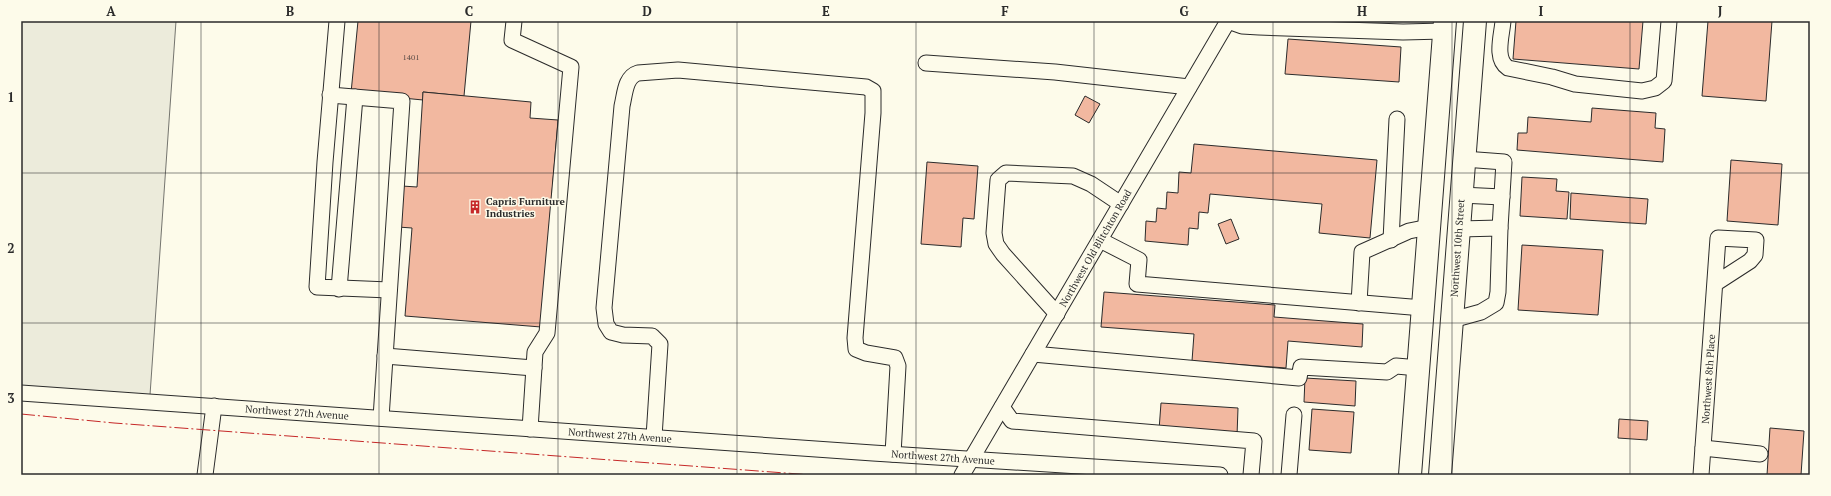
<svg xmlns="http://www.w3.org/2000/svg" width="1831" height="496" viewBox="0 0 1831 496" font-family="'PT Serif',serif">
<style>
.green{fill:#ecebdb;stroke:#74746e}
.building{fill:#f2b8a0;stroke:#2b2b2b}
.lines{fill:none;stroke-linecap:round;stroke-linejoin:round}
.minor-casing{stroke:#2b2b2b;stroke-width:17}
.highway-casing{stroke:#2b2b2b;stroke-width:24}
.minor{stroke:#fdfbea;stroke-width:15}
.highway{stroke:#fdfbea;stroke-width:22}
.power{stroke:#c62828;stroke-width:1;stroke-dasharray:14 3 2 3;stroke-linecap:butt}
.grid{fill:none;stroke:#2b2b2b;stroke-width:1;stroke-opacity:0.55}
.labels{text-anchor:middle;stroke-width:3;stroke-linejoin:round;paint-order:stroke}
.number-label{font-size:8px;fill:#5d4e48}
.poi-label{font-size:10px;font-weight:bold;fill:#2b2b2b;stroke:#fdfbea;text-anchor:start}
.street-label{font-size:10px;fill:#2b2b2b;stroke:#fdfbea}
.neatline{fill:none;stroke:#2b2b2b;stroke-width:1.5}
.grid-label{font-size:13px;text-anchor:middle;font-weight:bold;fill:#2b2b2b}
</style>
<rect width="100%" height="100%" fill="#fdfbea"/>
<polygon class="green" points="21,21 176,21 150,395 21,386"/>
<g class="building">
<polygon points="358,21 471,21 464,96 423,92 423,100 351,93"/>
<polygon points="1516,21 1643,21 1639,69 1513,59"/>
<polygon points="1708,21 1772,21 1766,101 1702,96"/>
<polygon points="1288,39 1401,47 1399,82 1285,74"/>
<polygon points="423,92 531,102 530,118 558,120 541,327 405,316 412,228 398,227 402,186 417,187"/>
<polygon points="1085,96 1100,104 1089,123 1075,115"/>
<polygon points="1592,108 1656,113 1655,128 1665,129 1663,162 1517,150 1518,133 1527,133 1528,117 1591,122"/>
<polygon points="1194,144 1377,160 1370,238 1319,233 1322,204 1210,194 1208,213 1199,212 1198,229 1189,228 1188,245 1145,241 1146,221 1156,222 1157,208 1166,209 1167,192 1178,193 1179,172 1191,173"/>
<polygon points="1731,160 1782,164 1778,225 1727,221"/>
<polygon points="927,162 978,166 974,219 963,218 961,247 921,244"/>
<polygon points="1522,177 1557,179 1556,191 1569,192 1567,219 1520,216"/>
<polygon points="1571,193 1648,199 1646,224 1570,219"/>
<polygon points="1231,219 1239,239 1226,244 1218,224"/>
<polygon points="1522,245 1603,250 1598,315 1518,310"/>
<polygon points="1104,292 1275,305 1274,317 1363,324 1362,347 1288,341 1286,368 1192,361 1194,334 1101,327"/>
<polygon points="1305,378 1356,381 1355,406 1304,402"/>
<polygon points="1161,403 1238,408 1237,436 1159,430"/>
<polygon points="1312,409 1354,412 1351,453 1309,450"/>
<polygon points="1619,419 1648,421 1647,440 1618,438"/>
<polygon points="1770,428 1804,431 1801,475 1767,475"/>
</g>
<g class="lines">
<g class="minor-casing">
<g id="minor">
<polyline points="337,21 325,162 317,287 389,290"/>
<polyline points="514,21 512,40 571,67 547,333 535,352 530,429"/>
<path d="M1503,21C1502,35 1494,59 1508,68L1552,77L1575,84L1642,91L1655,88L1664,81L1669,21"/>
<polyline points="926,63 1055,72 1189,87"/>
<polyline points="330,95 402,101 381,418"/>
<polyline points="1464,159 1504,162 1500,228"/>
<polyline points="1461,195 1502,197"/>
<polyline points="1100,240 1139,260 1137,284 1423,308"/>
<polyline points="1391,240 1397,119"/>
<polyline points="339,289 355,97"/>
<polyline points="1359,303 1362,252 1409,231 1429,227"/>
<polyline points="1057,314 1003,254 996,244 994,233 998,180 1006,173 1073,176 1091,184 1121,204"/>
<polyline points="1452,320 1481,312 1496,303 1498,292 1500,228 1459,229"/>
<polyline points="1033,354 1299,378 1301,367 1387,372 1396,366 1419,368"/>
<polyline points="385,356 534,368"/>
<polyline points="21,393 873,453 1220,475"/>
<polyline points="1002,407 1012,421 1254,441 1251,475"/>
<path d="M654,437L660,344L652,336L623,335L611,332L606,324L604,308L622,106C625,94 625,77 638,73L678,70L866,87L873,91V113L855,338L856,349L866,353L895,358L898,366L893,454"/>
<polyline points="1703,448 1760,454"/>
<polyline points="205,475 214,406"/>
<polyline points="962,475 1228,21 1242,26 1259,27 1403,32 1444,31"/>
<polyline points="1289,475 1294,415"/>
<polyline points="1701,475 1718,238 1756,240 1755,255 1750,261 1716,283"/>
</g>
</g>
<g class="highway-casing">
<g id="highway">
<polyline points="1410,475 1445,21"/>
<polyline points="1440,475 1475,21"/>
</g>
</g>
<use href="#minor" class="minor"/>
<use href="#highway" class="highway"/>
<polyline class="power" points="21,414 114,423 812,475"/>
</g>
<path class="grid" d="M201,21V475M379,21V475M558,21V475M737,21V475M916,21V475M1094,21V475M1273,21V475M1452,21V475M1630,21V475M21,173H1810M21,323H1810"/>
<defs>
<g id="building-bare" transform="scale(1.08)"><path d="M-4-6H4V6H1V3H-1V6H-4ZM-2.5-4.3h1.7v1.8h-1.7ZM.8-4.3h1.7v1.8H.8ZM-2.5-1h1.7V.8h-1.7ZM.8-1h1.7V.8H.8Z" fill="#c62828" stroke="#fdfbea" stroke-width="2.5" paint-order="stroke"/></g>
</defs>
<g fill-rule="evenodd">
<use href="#building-bare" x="475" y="207"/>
</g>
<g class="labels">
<g class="number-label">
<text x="411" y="60">1401</text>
</g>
<g class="poi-label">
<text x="486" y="205">Capris Furniture<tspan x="486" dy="12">Industries</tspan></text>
</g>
<g class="street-label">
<text transform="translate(1095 248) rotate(-60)" y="4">Northwest Old Blitchton Road</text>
<text transform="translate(1457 248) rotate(-86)" y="4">Northwest 10th Street</text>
<text transform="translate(1708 379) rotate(-86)" y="4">Northwest 8th Place</text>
<text transform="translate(297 412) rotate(4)" y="4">Northwest 27th Avenue</text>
<text transform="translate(620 435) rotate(4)" y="4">Northwest 27th Avenue</text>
<text transform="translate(943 457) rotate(4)" y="4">Northwest 27th Avenue</text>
</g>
</g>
<rect width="1831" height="496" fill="none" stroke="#fdfbea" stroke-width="44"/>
<rect x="22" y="22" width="1787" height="452" class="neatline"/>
<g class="grid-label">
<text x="111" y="16">A</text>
<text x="290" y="16">B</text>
<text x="469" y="16">C</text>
<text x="647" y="16">D</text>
<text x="826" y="16">E</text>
<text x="1005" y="16">F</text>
<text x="1184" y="16">G</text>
<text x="1362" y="16">H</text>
<text x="1541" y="16">I</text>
<text x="1720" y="16">J</text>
<text x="11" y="102">1</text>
<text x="11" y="253">2</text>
<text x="11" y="403">3</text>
</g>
</svg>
